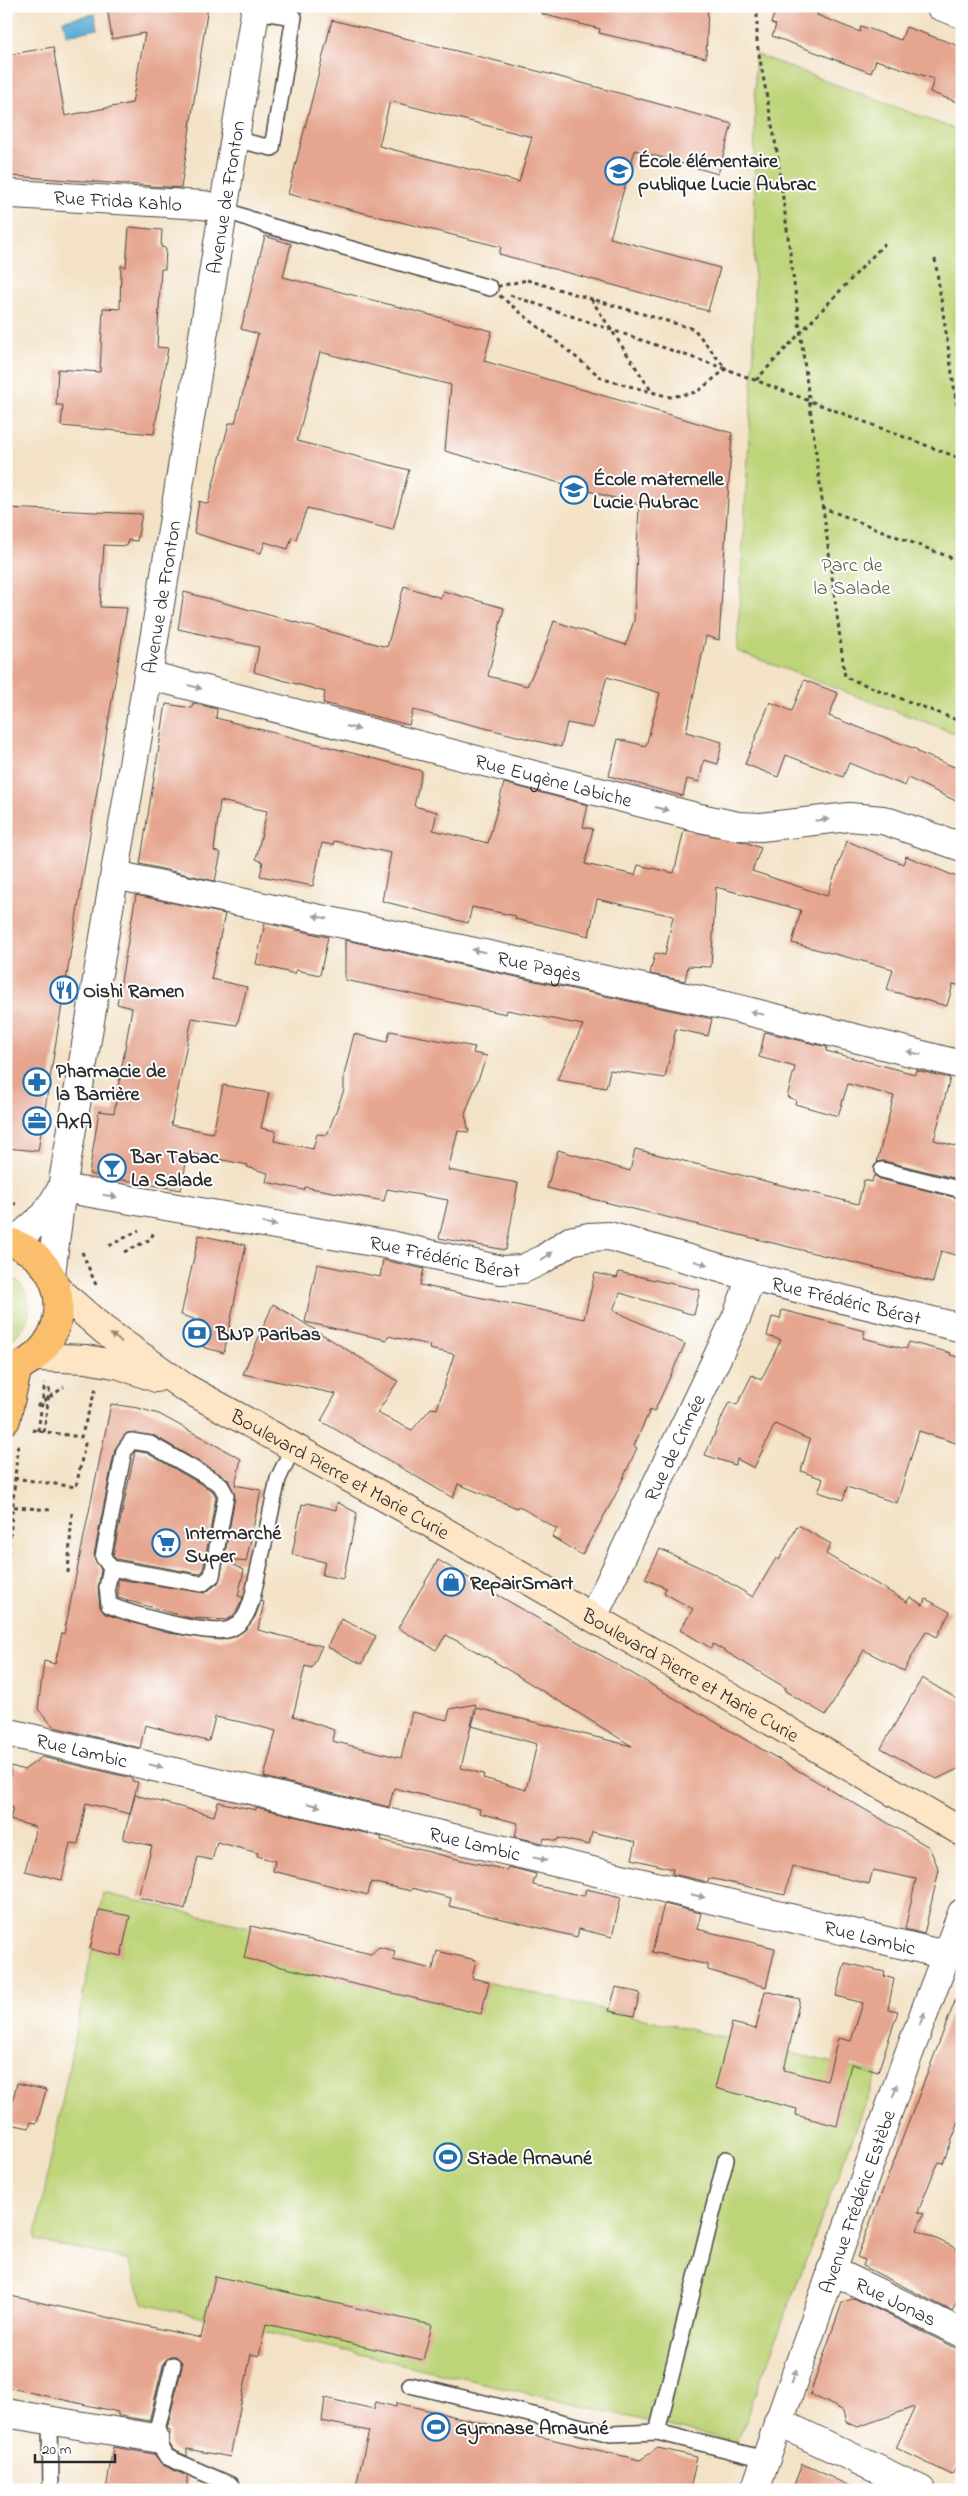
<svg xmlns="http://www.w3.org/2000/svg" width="968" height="2496" viewBox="0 0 968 2496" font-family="'Indie Flower',sans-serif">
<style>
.green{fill:#bed478;stroke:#748052}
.water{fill:#59abd4;stroke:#426b80}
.building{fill:#e5a58e;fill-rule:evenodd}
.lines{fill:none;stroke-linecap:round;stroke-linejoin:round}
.service-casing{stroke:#494642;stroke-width:18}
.minor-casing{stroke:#494642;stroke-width:30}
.tertiary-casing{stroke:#494642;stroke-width:30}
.secondary-casing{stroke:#494642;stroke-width:30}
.primary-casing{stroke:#494642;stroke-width:30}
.path{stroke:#494642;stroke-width:3;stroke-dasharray:4 4;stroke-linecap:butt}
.service{stroke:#fff;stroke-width:15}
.minor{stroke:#fff;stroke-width:28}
.tertiary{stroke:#fff;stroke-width:28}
.secondary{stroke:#fde5c5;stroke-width:28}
.primary{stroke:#fabe6d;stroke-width:28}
.oneway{fill:#a0a0a0}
.oneway2{fill:#948878}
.labels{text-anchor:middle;stroke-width:4;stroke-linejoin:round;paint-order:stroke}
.poi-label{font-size:20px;font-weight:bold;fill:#2b2b2b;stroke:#fff;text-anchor:start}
.street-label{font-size:20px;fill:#2b2b2b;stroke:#fff}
.park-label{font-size:20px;fill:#575e42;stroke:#fff}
</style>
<rect width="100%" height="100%" fill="#fff"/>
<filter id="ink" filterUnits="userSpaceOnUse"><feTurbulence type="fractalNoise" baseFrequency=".02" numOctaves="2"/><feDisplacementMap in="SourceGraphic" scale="10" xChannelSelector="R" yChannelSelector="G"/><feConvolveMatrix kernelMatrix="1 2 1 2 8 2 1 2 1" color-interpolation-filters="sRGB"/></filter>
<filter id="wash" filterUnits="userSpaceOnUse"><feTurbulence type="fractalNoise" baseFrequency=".0096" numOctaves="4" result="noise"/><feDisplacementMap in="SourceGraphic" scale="20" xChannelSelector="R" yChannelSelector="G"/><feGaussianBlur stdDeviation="1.12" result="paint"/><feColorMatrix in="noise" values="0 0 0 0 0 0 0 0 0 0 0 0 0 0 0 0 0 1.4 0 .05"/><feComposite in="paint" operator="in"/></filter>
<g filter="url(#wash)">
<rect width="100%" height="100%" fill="#f3e2c6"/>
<g class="green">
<polygon points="755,54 962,132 962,736 737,651 754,352"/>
<path d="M6,1272C37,1291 37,1324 6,1343Z"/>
<polygon points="103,1893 877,2073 737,2442 144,2304 127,2259 35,2240"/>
</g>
<polygon class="water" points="95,14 98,29 66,35 63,20"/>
<g id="blocks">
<g class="building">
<polygon points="107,6 208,6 181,188 12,176 11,171 6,172 6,55 53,47 65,116 132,103 145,33 112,39"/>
<polygon points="543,6 708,6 706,58 599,33 600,29 542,14"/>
<polygon points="777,6 820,6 817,15 860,32 861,26 901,40 906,27 962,47 962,104 930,92 934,79 876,60 871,73 772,36 776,25 771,23"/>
<path d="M332,20L549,74L732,124L718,174L635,150L610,238L720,268L708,311L499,254L501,247L288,194ZM390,101L532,137L519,182L379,146Z"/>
<polygon points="129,227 162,230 161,247 166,248 165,269 161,269 157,347 168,348 154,434 61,426 63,405 56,405 58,369 100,372 103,308 120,309 121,266 126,267"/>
<polygon points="265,236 291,244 283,277 492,331 484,361 732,433 719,640 706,636 686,732 722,742 718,764 704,760 699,782 687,779 683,796 609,776 618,739 646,746 660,693 607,677 592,728 567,723 561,747 413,710 409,725 323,703 325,692 254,672 259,647 178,629 184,592 387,647 404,586 441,598 443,591 504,608 488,676 527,686 543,652 554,621 626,645 634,620 639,505 445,451 451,385 320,352 297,441 409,470 393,530 307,508 296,539 292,537 288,549 265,542 261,553 194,533 199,501 208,504 229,423 235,423 258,334 241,329"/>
<polygon points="6,508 142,514 137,541 128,540 127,546 104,545 100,607 127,608 38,1151 6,1148"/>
<polygon points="804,680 838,693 829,716 918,750 917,752 962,770 962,804 908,778 905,786 849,763 843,777 786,755 778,777 745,764 770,702 792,711"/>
<polygon points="193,703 217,709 216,718 422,771 414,806 437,812 433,830 488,843 504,783 588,805 583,827 593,829 585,864 635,875 638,865 674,873 684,830 745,842 761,848 752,871 827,896 847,841 903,864 906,856 962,879 962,986 953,984 947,1006 887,990 893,969 792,943 801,910 716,887 711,967 688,966 685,981 650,974 655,953 665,955 673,916 597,899 589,936 515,919 516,916 472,907 468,923 382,901 391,853 334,841 333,845 322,843 313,886 260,876 263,862 256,859 267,811 220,801 214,851 221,853 215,881 140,864 166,704 192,708"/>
<polygon points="136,895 225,914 211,979 247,987 237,1025 192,1018 171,1125 213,1133 223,1085 269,1093 261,1128 276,1131 274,1141 313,1149 317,1134 327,1135 344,1090 344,1075 354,1034 387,1042 390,1031 475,1047 473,1053 487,1056 465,1114 469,1132 458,1131 448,1170 518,1183 506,1250 439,1238 448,1200 387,1189 384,1201 305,1187 304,1190 266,1182 268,1173 247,1167 248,1165 188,1153 181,1190 89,1174 99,1111 114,1113 132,1008 117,1004"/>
<polygon points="265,923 328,937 320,975 296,970 295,974 256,964"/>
<polygon points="345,940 712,1019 708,1036 676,1029 665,1078 610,1070 606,1088 557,1080 583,1025 507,1010 506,1014 345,980"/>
<polygon points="765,1032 827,1047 826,1051 915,1074 916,1070 950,1078 934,1140 962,1148 962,1180 884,1161 877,1162 894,1096 848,1084 838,1116 795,1104 796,1100 787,1097 795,1067 759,1057"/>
<polygon points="635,1149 858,1204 864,1180 872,1182 874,1175 880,1179 962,1199 962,1257 941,1251 933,1282 547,1188 558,1150 630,1171"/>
<polygon points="199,1235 246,1245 224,1353 203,1347 206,1338 191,1333 194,1319 181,1315"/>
<polygon points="383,1260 424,1269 420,1285 584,1319 595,1273 617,1278 619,1272 700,1290 694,1315 620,1293 613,1310 685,1344 654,1412 650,1410 634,1446 637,1448 614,1498 582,1555 552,1537 557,1529 518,1506 517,1508 458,1484 453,1498 321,1421 336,1394 243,1374 273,1304 398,1381 377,1413 412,1430 431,1408 437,1409 454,1354 429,1349 430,1345 388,1336 387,1340 305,1322 317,1264 380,1277"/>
<polygon points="782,1310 865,1331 863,1338 906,1349 909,1342 951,1353 950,1355 962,1358 962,1445 919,1431 897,1503 847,1487 843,1500 818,1492 823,1479 801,1471 810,1440 775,1424 754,1468 737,1459 735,1465 705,1455 729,1402 737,1405 752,1375 761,1380 781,1340 767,1336 772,1317 780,1319"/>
<polygon points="111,1404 138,1408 159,1414 241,1459 235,1485 261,1490 246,1562 224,1559 235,1497 228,1479 155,1436 127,1433 115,1449 94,1555 101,1570 98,1588 100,1607 105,1614 168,1633 221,1640 234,1637 245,1630 255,1617 261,1601 264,1602 258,1630 322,1646 312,1668 305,1666 293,1716 334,1730 332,1741 401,1758 412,1712 447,1720 450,1709 476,1704 461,1768 484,1774 483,1778 526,1790 537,1744 472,1726 477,1708 632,1746 492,1660 446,1635 436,1650 398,1628 438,1560 929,1847 939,1870 924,1934 905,1929 916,1879 873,1870 869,1884 792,1866 785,1895 709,1878 708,1882 672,1874 673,1869 632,1859 636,1842 592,1832 589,1845 558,1838 557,1841 544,1838 543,1843 515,1837 518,1823 479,1813 480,1809 422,1795 394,1788 389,1807 264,1777 276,1731 246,1723 215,1717 209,1741 207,1741 145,1725 140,1748 54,1727 38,1709 44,1661 55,1664 62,1633 64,1634"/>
<polygon points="135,1451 147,1453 213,1491 216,1497 203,1571 199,1574 116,1559 113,1555"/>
<polygon points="337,1502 357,1513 343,1579 322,1575 325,1562 292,1555 302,1504 306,1505 307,1503 336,1510"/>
<polygon points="798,1525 831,1544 826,1554 907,1602 910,1597 923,1605 926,1599 950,1612 937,1637 926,1631 904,1671 864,1650 826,1715 785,1691 786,1688 713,1644 711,1648 680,1630 693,1609 664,1593 666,1588 645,1579 660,1549 714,1574 753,1597 776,1558 779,1560"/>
<polygon points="224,1560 244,1570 238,1596 243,1597 242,1601 235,1614 227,1620 190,1618 118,1598 118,1579 205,1593 218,1583"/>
<polygon points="341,1619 376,1636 362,1664 327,1647"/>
<polygon points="922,1678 962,1702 962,1767 937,1779 881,1748"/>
<polygon points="42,1757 132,1778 132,1781 138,1782 130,1814 86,1803 78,1844 70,1843 62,1880 25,1871 36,1827 10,1820 13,1807 7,1806 11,1766 24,1770"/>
<polygon points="135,1795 214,1816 218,1802 256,1810 256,1807 382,1837 381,1840 461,1860 507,1870 508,1867 536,1874 533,1885 584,1896 586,1889 621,1897 612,1937 579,1929 577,1937 449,1906 451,1898 412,1888 411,1891 371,1882 368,1895 273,1871 275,1861 257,1856 258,1853 217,1842 212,1860 198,1857 185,1909 138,1897 152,1846 123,1839"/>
<polygon points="664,1904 701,1913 697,1929 775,1948 766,1987 708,1970 708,1965 652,1952"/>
<polygon points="99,1910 130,1916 121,1956 90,1949"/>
<polygon points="251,1926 371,1954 379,1947 395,1951 393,1960 433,1969 437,1951 476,1960 472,1978 489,1982 481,2014 244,1958"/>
<polygon points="845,1963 885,1972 884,1976 894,1979 888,2009 898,2011 878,2072 851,2064 837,2126 796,2115 797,2109 715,2088 732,2023 756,2029 765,1991 800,1999 784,2070 827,2081 838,2038 851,2041 863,2003 836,1996"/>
<polygon points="616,1987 640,1993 634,2016 609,2011"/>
<polygon points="960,1988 962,1988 962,2114 943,2163 939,2162 934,2172 918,2212 924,2213 917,2230 962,2251 962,2306 956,2303 952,2311 863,2266 865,2260 857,2257"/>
<polygon points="17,2083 46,2090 37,2123 31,2122 29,2128 6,2123 6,2101 12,2103"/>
<polygon points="215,2276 432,2325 423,2360 266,2324 259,2356 251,2354 230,2457 187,2449 187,2456 173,2450 169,2443 170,2430 167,2429 182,2367 182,2362 176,2356 170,2356 164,2362 149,2421 121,2416 118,2416 118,2412 6,2387 6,2295 201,2338"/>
<polygon points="854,2298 962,2351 962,2455 952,2475 896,2448 915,2407 858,2427 847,2422 844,2411 810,2394 842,2303"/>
<polygon points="325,2398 374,2409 376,2402 396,2407 397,2403 640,2460 658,2448 697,2457 690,2490 355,2490 369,2431 322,2421"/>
<polygon points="113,2447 154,2454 163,2465 187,2476 187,2490 106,2490"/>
<polygon points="802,2464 812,2468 858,2490 792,2490"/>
</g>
</g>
</g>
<g filter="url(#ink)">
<use href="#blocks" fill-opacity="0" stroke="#494642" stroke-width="1"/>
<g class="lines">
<g class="service-casing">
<g id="service">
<polyline points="233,139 272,148 294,17 255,11"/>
<polyline points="223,209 266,225 490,288"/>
<polyline points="882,1170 962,1190"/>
<polygon points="131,1441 150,1444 220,1484 226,1495 212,1576 202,1584 111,1568 103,1557 124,1451"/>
<path d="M111,1568L107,1587L109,1605C130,1614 210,1637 230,1629C244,1623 248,1612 252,1599L278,1479L293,1447"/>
<polyline points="173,2365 155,2438 167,2457 231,2485"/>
<polyline points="410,2385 611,2434 657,2432 765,2459"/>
<polyline points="50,2420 51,2490"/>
<polyline points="657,2432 726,2159"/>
</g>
</g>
<g class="minor-casing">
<g id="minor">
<polyline points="940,6 962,14"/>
<path id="s1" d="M12,194L203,205L223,209"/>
<path id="s2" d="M148,675L700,818L738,826L761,827L849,817L883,820L962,847"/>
<path id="s3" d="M115,875L727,1006L962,1065"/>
<path id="s4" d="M62,1188L390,1245L501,1270L523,1269L542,1260L570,1241L589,1237L609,1236L751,1277L962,1328"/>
<path id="s5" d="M593,1617L737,1316L751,1277"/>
<path id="s6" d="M6,1732L946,1955"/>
<path id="s7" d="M831,2270L962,2333"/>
<polyline points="6,2413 155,2438"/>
<polyline points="778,2422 921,2490"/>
<path id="s8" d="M755,2490L905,2064L962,1913"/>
</g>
</g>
<g class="tertiary-casing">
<g id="tertiary">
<polyline points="13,1243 45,1215 59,1193"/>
<path id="s9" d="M51,1274L62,1188L165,574L256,6"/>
</g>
</g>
<g class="secondary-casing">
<g id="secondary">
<path id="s10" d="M58,1290L104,1330L184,1387L404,1508L962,1832"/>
<polyline points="36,1357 86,1359 120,1365 156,1378"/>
</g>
</g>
<g class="primary-casing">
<g id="primary">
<path d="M6,1241C76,1260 76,1352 6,1371"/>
<polyline points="6,1420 18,1367"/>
</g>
</g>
<g class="path">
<polyline points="757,6 757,43 777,152 845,677 962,722"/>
<polyline points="935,259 962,440"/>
<polygon points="527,280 694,329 726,369 697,392 670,397 603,379 490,288"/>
<polyline points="510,295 726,369 962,459"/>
<polyline points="591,299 652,392"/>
<polyline points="756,380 887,241"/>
<polyline points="821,507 962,562"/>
<polyline points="6,1203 16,1204"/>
<polyline points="109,1246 139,1230"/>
<polyline points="82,1252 96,1285"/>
<polyline points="124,1252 151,1239 154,1231"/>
<polyline points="37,1406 64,1387"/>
<polyline points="32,1430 81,1437 96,1388"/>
<polyline points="38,1431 45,1383"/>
<polyline points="44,1432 50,1385"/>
<polyline points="6,1477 76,1487 85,1444 88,1445"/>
<polyline points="6,1506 50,1510"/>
<polyline points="68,1573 72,1513"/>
<polyline points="6,1585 18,1443"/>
</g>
<use href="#service" class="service"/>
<use href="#minor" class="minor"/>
<use href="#tertiary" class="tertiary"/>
<use href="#secondary" class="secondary"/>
<use href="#primary" class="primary"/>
</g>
<defs><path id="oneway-solid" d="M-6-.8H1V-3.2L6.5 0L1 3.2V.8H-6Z" transform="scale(1.25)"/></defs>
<g class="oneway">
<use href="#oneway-solid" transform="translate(195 687) rotate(15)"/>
<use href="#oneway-solid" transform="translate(353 728) rotate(15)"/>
<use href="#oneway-solid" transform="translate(662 809) rotate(15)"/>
<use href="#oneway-solid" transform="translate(822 820) rotate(-6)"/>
<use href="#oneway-solid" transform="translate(320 917) rotate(-168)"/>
<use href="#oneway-solid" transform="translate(479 951) rotate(-168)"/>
<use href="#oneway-solid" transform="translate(757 1013) rotate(-166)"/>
<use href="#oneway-solid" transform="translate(914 1053) rotate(-166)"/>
<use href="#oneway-solid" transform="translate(110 1196) rotate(10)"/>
<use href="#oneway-solid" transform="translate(270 1224) rotate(10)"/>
<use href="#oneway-solid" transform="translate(547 1256) rotate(-33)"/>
<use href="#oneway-solid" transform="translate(701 1263) rotate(16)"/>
<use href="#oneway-solid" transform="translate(156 1766) rotate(13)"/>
<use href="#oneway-solid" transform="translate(314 1805) rotate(14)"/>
<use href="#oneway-solid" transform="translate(540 1859) rotate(13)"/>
<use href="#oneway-solid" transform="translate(698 1896) rotate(13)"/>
<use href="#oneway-solid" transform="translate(922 2019) rotate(-70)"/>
<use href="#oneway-solid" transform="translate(895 2091) rotate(-70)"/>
<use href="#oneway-solid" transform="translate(794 2376) rotate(-71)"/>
</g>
<use class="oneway2" href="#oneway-solid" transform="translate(116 1338) rotate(-145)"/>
</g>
<defs>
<g id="school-ring" transform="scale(1.4375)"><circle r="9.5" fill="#fff" stroke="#1f6fb2" stroke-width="1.5"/><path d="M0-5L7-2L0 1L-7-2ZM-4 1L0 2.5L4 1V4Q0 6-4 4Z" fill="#1f6fb2"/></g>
<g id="restaurant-ring" transform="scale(1.4375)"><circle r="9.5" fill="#fff" stroke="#1f6fb2" stroke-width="1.5"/><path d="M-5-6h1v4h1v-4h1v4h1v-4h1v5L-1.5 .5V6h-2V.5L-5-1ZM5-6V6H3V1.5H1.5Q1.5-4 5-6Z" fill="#1f6fb2"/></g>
<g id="pharmacy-ring" transform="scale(1.4375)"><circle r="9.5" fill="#fff" stroke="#1f6fb2" stroke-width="1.5"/><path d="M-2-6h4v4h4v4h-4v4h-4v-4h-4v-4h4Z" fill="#1f6fb2"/></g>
<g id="office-ring" transform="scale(1.4375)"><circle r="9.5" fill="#fff" stroke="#1f6fb2" stroke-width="1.5"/><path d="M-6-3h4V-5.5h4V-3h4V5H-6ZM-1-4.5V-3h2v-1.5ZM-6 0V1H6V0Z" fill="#1f6fb2"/></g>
<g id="bar-ring" transform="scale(1.4375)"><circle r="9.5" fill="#fff" stroke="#1f6fb2" stroke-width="1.5"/><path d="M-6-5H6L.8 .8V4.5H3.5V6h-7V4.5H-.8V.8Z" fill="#1f6fb2"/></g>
<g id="bank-ring" transform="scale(1.4375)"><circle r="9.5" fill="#fff" stroke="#1f6fb2" stroke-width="1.5"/><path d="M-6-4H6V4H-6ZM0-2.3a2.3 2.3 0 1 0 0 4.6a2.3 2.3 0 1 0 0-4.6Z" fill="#1f6fb2"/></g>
<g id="supermarket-ring" transform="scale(1.4375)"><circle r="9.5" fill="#fff" stroke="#1f6fb2" stroke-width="1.5"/><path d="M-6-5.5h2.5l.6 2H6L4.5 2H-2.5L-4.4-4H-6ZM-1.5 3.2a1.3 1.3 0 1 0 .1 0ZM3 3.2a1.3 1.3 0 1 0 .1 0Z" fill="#1f6fb2"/></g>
<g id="shop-ring" transform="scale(1.4375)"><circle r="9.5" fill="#fff" stroke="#1f6fb2" stroke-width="1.5"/><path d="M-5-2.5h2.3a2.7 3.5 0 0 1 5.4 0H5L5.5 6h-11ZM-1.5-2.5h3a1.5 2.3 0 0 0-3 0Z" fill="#1f6fb2"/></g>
<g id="stadium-ring" transform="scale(1.4375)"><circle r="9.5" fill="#fff" stroke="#1f6fb2" stroke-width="1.5"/><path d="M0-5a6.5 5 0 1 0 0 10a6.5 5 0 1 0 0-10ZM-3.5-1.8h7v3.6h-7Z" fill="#1f6fb2"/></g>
</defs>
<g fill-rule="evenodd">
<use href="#school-ring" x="619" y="171"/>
<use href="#school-ring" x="574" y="490"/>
<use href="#restaurant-ring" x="64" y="990"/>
<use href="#pharmacy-ring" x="37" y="1082"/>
<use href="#office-ring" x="37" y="1121"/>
<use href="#bar-ring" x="112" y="1168"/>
<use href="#bank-ring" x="197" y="1333"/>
<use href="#supermarket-ring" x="166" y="1543"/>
<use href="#shop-ring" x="451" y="1582"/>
<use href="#stadium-ring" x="448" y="2157"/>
<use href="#stadium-ring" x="436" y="2427"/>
</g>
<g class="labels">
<g class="poi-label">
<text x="638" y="167">École élémentaire<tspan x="638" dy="23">publique Lucie Aubrac</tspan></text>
<text x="593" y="485">École maternelle<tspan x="593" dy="23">Lucie Aubrac</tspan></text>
<text x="83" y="997">Oishi Ramen</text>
<text x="56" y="1077">Pharmacie de<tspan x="56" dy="23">la Barrière</tspan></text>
<text x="56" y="1128">AXA</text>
<text x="131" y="1163">Bar Tabac<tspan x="131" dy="23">La Salade</tspan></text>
<text x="216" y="1340">BNP Paribas</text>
<text x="185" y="1539">Intermarché<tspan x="185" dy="23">Super</tspan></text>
<text x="470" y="1589">RepairSmart</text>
<text x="467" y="2164">Stade Arnauné</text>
<text x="455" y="2434">Gymnase Arnauné</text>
</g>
<g class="street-label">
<text dy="7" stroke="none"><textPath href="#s9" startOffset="1091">Avenue de Fronton</textPath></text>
<text dy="7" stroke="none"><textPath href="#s1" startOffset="106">Rue Frida Kahlo</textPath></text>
<text dy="7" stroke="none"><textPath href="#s9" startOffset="686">Avenue de Fronton</textPath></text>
<text dy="7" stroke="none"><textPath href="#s2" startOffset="419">Rue Eugène Labiche</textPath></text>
<text dy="7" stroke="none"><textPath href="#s3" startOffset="434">Rue Pagès</textPath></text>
<text dy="7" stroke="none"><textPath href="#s4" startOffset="389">Rue Frédéric Bérat</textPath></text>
<text dy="7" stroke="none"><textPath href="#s4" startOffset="809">Rue Frédéric Bérat</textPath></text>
<text dy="7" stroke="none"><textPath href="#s5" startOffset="188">Rue de Crimée</textPath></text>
<text dy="7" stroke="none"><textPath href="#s10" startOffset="338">Boulevard Pierre et Marie Curie</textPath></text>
<text dy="7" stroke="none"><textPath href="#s10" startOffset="742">Boulevard Pierre et Marie Curie</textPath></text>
<text dy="7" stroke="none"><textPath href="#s6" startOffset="78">Rue Lambic</textPath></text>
<text dy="7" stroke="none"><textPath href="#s6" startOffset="482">Rue Lambic</textPath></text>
<text dy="7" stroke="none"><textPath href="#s6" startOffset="888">Rue Lambic</textPath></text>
<text dy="7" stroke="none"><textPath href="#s8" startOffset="306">Avenue Frédéric Estèbe</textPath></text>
<text dy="7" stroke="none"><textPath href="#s7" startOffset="72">Rue Jonas</textPath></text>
</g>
<g class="park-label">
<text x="852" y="571">Parc de<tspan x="852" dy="23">la Salade</tspan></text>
</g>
</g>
<rect width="968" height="2496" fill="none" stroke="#fff" stroke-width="25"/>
<path d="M35 2454v8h80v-8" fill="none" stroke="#2b2b2b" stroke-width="2.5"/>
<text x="42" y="2454" font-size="15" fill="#2b2b2b" stroke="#ffffff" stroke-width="4" paint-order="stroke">20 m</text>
</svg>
